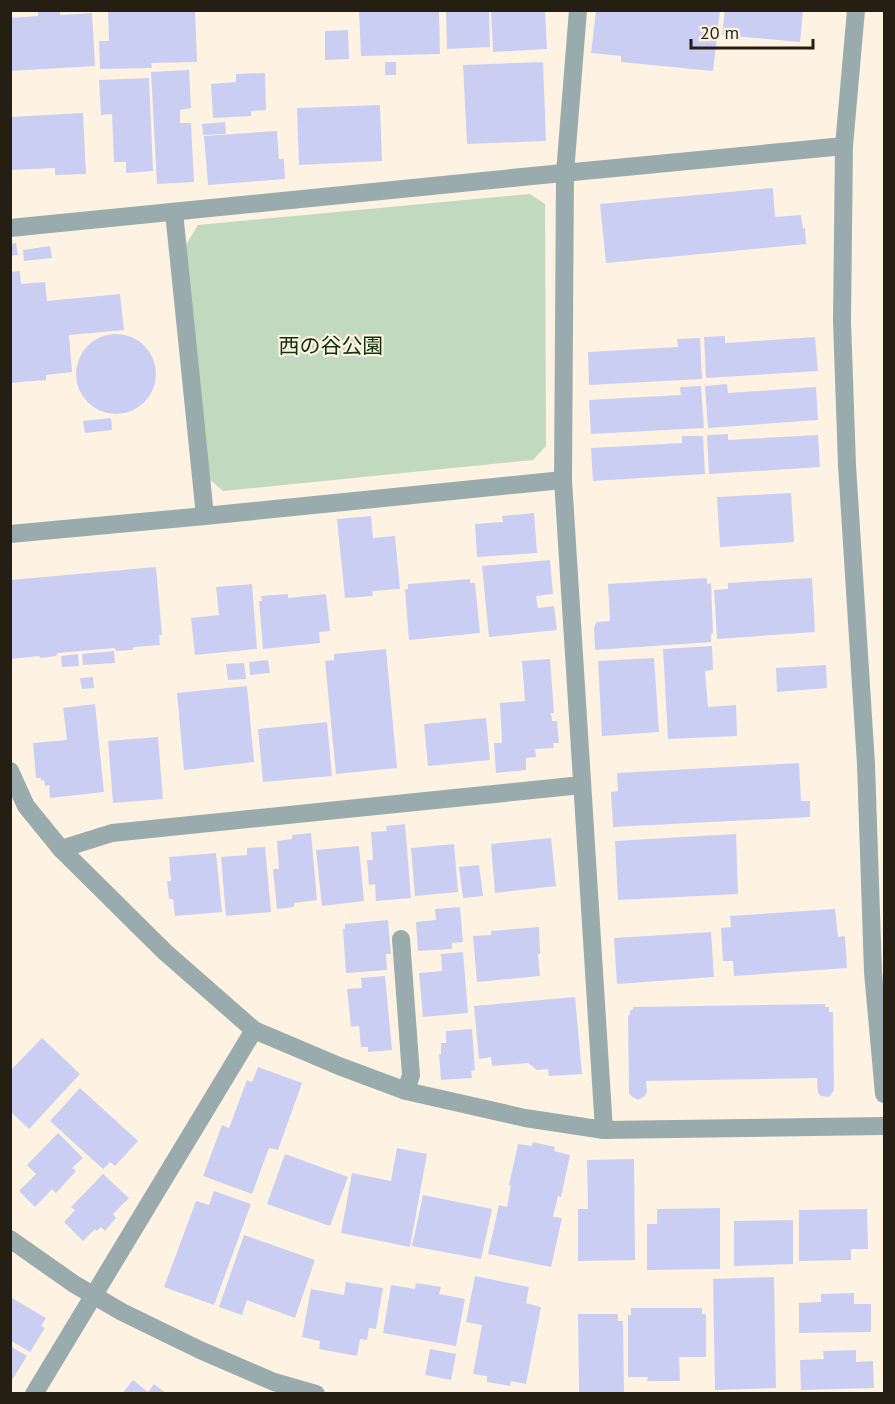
<svg xmlns="http://www.w3.org/2000/svg" width="895" height="1404" viewBox="0 0 895 1404" font-family="'PT Sans','Noto Sans JP',sans-serif">
<style>
.green{fill:#c1d9be}
.building{fill:#cbcef3}
.lines{fill:none;stroke-linecap:round;stroke-linejoin:round}
.service{stroke:#9aabad;stroke-width:18}
.minor{stroke:#9aabad;stroke-width:18}
.tertiary{stroke:#9aabad;stroke-width:18}
.labels{text-anchor:middle;stroke-width:4.5;stroke-linejoin:round;paint-order:stroke}
.park-label{font-size:21px;fill:#0d340b;stroke:#fef3e2}
</style>
<rect width="100%" height="100%" fill="#fef3e2"/>
<polygon class="green" points="530,194 545,204 546,446 533,460 223,491 207,477 185,246 198,225"/>
<g class="building">
<polygon points="38,10 60,10 60,15 92,13 95,66 10,71 10,18 38,16"/>
<polygon points="108,10 128,10 128,12 195,10 197,62 151,63 152,68 100,69 99,41 109,41"/>
<polygon points="359,10 439,10 440,54 361,56"/>
<polygon points="446,10 489,10 490,47 447,49"/>
<polygon points="491,10 545,10 547,49 493,52"/>
<polygon points="596,10 720,10 713,71 621,62 621,56 591,53"/>
<polygon points="725,10 803,10 800,42 722,35"/>
<polygon points="348,30 349,59 325,60 325,31"/>
<rect x="385" y="62" width="11" height="13"/>
<polygon points="543,62 546,141 467,144 463,65"/>
<polygon points="189,70 191,108 180,110 180,123 191,123 194,182 157,184 151,72"/>
<polygon points="265,73 266,110 251,111 251,116 213,118 211,84 236,82 236,74"/>
<polygon points="149,78 153,171 126,173 126,162 114,162 112,114 101,115 99,80"/>
<polygon points="380,105 382,161 299,165 297,108"/>
<polygon points="83,113 86,174 55,175 55,168 11,170 10,117"/>
<polygon points="225,122 226,134 203,135 202,124"/>
<polygon points="277,131 279,159 284,159 285,179 208,185 204,136"/>
<polygon points="773,188 775,217 801,215 803,229 805,228 806,244 606,263 600,204"/>
<polygon points="16,243 18,255 10,256 10,244"/>
<polygon points="50,246 52,258 24,261 23,250"/>
<polygon points="20,271 21,284 45,282 47,301 120,294 124,330 69,335 72,372 46,375 46,380 10,383 10,272"/>
<circle cx="116" cy="374" r="40"/>
<polygon points="725,336 725,343 815,337 818,371 706,378 704,337"/>
<polygon points="700,338 702,379 589,385 588,352 678,347 677,339"/>
<polygon points="727,384 728,393 816,387 818,420 708,428 705,386"/>
<polygon points="701,386 704,428 591,434 589,400 681,395 680,387"/>
<polygon points="111,418 112,430 85,433 83,421"/>
<polygon points="728,434 728,440 818,435 820,467 709,474 707,435"/>
<polygon points="682,436 703,436 705,474 593,481 591,448 682,443"/>
<polygon points="791,493 794,542 720,547 717,497"/>
<polygon points="534,513 537,553 477,557 475,524 503,522 502,516"/>
<polygon points="371,516 373,538 395,536 400,589 372,591 373,596 345,598 337,519"/>
<polygon points="550,560 553,594 536,596 538,608 554,606 557,630 489,637 482,566"/>
<polygon points="156,567 162,635 159,635 160,645 134,647 132,650 117,651 114,648 58,653 56,656 41,658 39,656 10,659 10,580"/>
<polygon points="707,578 707,584 711,583 713,633 711,634 711,642 595,650 594,628 596,623 597,622 610,621 608,584"/>
<polygon points="812,578 815,632 717,639 714,590 728,589 728,583"/>
<polygon points="470,579 470,583 475,583 480,633 409,640 405,589 408,589 408,584"/>
<polygon points="252,584 257,649 195,655 191,618 219,615 216,587"/>
<polygon points="288,594 288,598 326,594 330,631 319,632 320,643 263,649 259,601 262,601 261,596"/>
<polygon points="712,646 713,670 705,671 708,707 736,705 737,736 668,739 663,649"/>
<polygon points="386,649 397,768 336,774 325,661 334,660 334,654"/>
<polygon points="114,651 115,663 83,665 82,654"/>
<polygon points="78,654 79,666 62,667 61,656"/>
<polygon points="654,658 659,732 602,736 598,661"/>
<polygon points="550,659 554,713 551,713 552,721 557,721 559,743 553,743 554,748 535,749 536,757 526,758 526,770 496,773 494,743 502,743 500,703 525,701 522,661"/>
<polygon points="268,660 270,673 250,675 249,662"/>
<polygon points="244,663 246,679 228,680 226,664"/>
<polygon points="826,665 827,688 777,692 776,668"/>
<polygon points="93,677 94,688 82,689 80,678"/>
<polygon points="247,686 254,762 184,770 177,693"/>
<polygon points="95,704 104,792 50,798 49,785 45,786 44,780 41,781 41,778 36,778 33,743 67,740 63,708"/>
<polygon points="486,718 490,760 428,766 424,724"/>
<polygon points="327,722 332,776 263,782 258,729"/>
<polygon points="158,737 163,799 113,803 108,741"/>
<polygon points="799,763 801,801 810,801 810,817 613,827 611,792 618,791 617,773"/>
<polygon points="405,824 411,898 376,901 375,884 369,885 367,860 373,860 371,832 387,831 386,826"/>
<polygon points="311,833 317,900 294,903 294,907 277,909 273,869 279,869 277,841 292,839 292,835"/>
<polygon points="736,834 738,894 618,900 615,841"/>
<polygon points="551,838 556,886 495,893 491,844"/>
<polygon points="454,844 458,892 415,896 411,848"/>
<polygon points="359,846 364,901 322,906 316,850"/>
<polygon points="265,847 271,912 226,916 221,857 247,855 247,848"/>
<polygon points="216,853 222,912 175,916 173,899 169,899 167,881 171,881 169,857"/>
<polygon points="479,865 483,896 463,898 459,867"/>
<polygon points="460,907 463,942 452,943 452,949 418,951 416,922 436,920 435,909"/>
<polygon points="835,909 838,937 845,936 847,968 734,976 733,961 723,961 721,928 731,927 730,916"/>
<polygon points="388,920 391,954 386,954 387,970 346,973 343,929 345,929 345,924"/>
<polygon points="539,927 540,954 538,954 540,976 477,982 473,936 491,935 491,931"/>
<polygon points="711,932 714,977 617,984 614,938"/>
<polygon points="463,952 468,1013 423,1017 419,973 442,971 441,954"/>
<polygon points="385,976 392,1050 368,1052 368,1047 361,1047 359,1026 351,1027 347,989 362,988 361,978"/>
<polygon points="575,997 582,1074 549,1076 548,1069 537,1070 528,1063 492,1066 491,1057 479,1059 474,1006"/>
<polygon points="825,1004 825,1007 829,1007 829,1012 833,1012 834,1090 829,1097 821,1096 818,1093 817,1078 646,1081 647,1092 645,1096 638,1100 631,1096 629,1093 628,1015 630,1015 630,1010 633,1010 633,1007"/>
<polygon points="472,1029 475,1070 471,1071 472,1078 441,1080 439,1054 441,1054 441,1043 446,1043 446,1031"/>
<polygon points="42,1038 80,1074 29,1129 10,1111 10,1071"/>
<polygon points="258,1067 302,1083 278,1150 269,1148 252,1194 203,1176 222,1125 229,1128 247,1080 252,1082"/>
<polygon points="80,1088 138,1141 115,1166 110,1162 103,1169 50,1121"/>
<polygon points="58,1133 83,1158 72,1168 76,1171 56,1193 52,1189 35,1207 19,1191 36,1174 27,1165"/>
<polygon points="533,1142 555,1147 554,1151 570,1155 561,1197 558,1196 553,1217 562,1218 551,1267 488,1254 499,1205 507,1207 511,1186 509,1185 518,1144 532,1146"/>
<polygon points="397,1148 427,1154 410,1247 341,1233 352,1173 391,1181"/>
<polygon points="285,1154 348,1177 330,1226 267,1204"/>
<polygon points="634,1159 635,1260 578,1261 578,1209 588,1209 587,1160"/>
<polygon points="103,1174 129,1198 113,1214 116,1218 105,1231 101,1227 97,1231 95,1229 83,1241 64,1222 75,1210 71,1207"/>
<polygon points="214,1191 251,1204 214,1305 164,1287 196,1201 209,1205"/>
<polygon points="423,1195 492,1209 481,1259 412,1246"/>
<polygon points="720,1208 720,1269 647,1270 647,1224 657,1224 657,1209"/>
<polygon points="867,1209 868,1249 851,1249 851,1260 799,1261 799,1210"/>
<polygon points="793,1220 793,1264 734,1266 734,1221"/>
<polygon points="244,1235 315,1260 295,1318 247,1300 242,1315 219,1307"/>
<polygon points="475,1276 529,1287 526,1303 541,1307 526,1384 511,1381 510,1386 487,1382 487,1376 473,1374 482,1325 466,1322"/>
<polygon points="774,1277 776,1388 715,1390 713,1279"/>
<polygon points="346,1282 383,1288 376,1329 369,1328 367,1340 360,1339 357,1356 319,1349 320,1341 302,1337 311,1289 344,1295"/>
<polygon points="416,1283 441,1287 439,1294 465,1299 456,1346 383,1333 391,1285 415,1289"/>
<polygon points="854,1293 854,1304 871,1304 871,1332 799,1333 799,1303 821,1302 821,1294"/>
<polygon points="12,1298 46,1318 41,1326 45,1328 30,1352 10,1340 10,1301"/>
<polygon points="631,1308 702,1308 702,1314 706,1314 706,1357 679,1357 680,1381 647,1381 648,1377 628,1377 628,1315 631,1315"/>
<polygon points="578,1314 618,1314 618,1321 623,1321 624,1392 579,1392"/>
<polygon points="10,1346 27,1356 10,1383"/>
<polygon points="430,1349 456,1354 451,1380 425,1375"/>
<polygon points="856,1350 856,1362 873,1361 874,1388 801,1390 800,1360 824,1359 823,1351"/>
<polygon points="133,1380 148,1392 154,1384 167,1394 122,1394"/>
</g>
<g class="lines">
<polyline class="service" points="401,939 411,1075 406,1091"/>
<g class="minor">
<polyline points="578,10 565,173 563,480 604,1130"/>
<polyline points="856,10 844,146 842,321 847,465 866,764 873,972 884,1094"/>
<polyline points="174,212 205,516"/>
<polyline points="10,228 532,176 844,146"/>
<polyline points="10,534 205,516 563,480"/>
<polyline points="10,771 26,806 61,849 165,952 254,1030 339,1066 406,1091 525,1118 604,1130 884,1126"/>
<polyline points="61,849 112,833 582,785"/>
<polyline points="34,1394 254,1030"/>
</g>
<polyline class="tertiary" points="10,1239 74,1284 122,1312 200,1350 274,1382 316,1394"/>
</g>
<g class="labels">
<g class="park-label">
<text x="331" y="353">西の谷公園</text>
</g>
</g>
<rect width="895" height="1404" fill="none" stroke="#251e13" stroke-width="24"/>
<path d="M691 39v9h122v-9" fill="none" stroke="#251e13" stroke-width="3"/>
<text x="700" y="39" font-size="18" fill="#251e13" stroke="#fef3e2" stroke-width="4.5" paint-order="stroke">20 m</text>
</svg>
